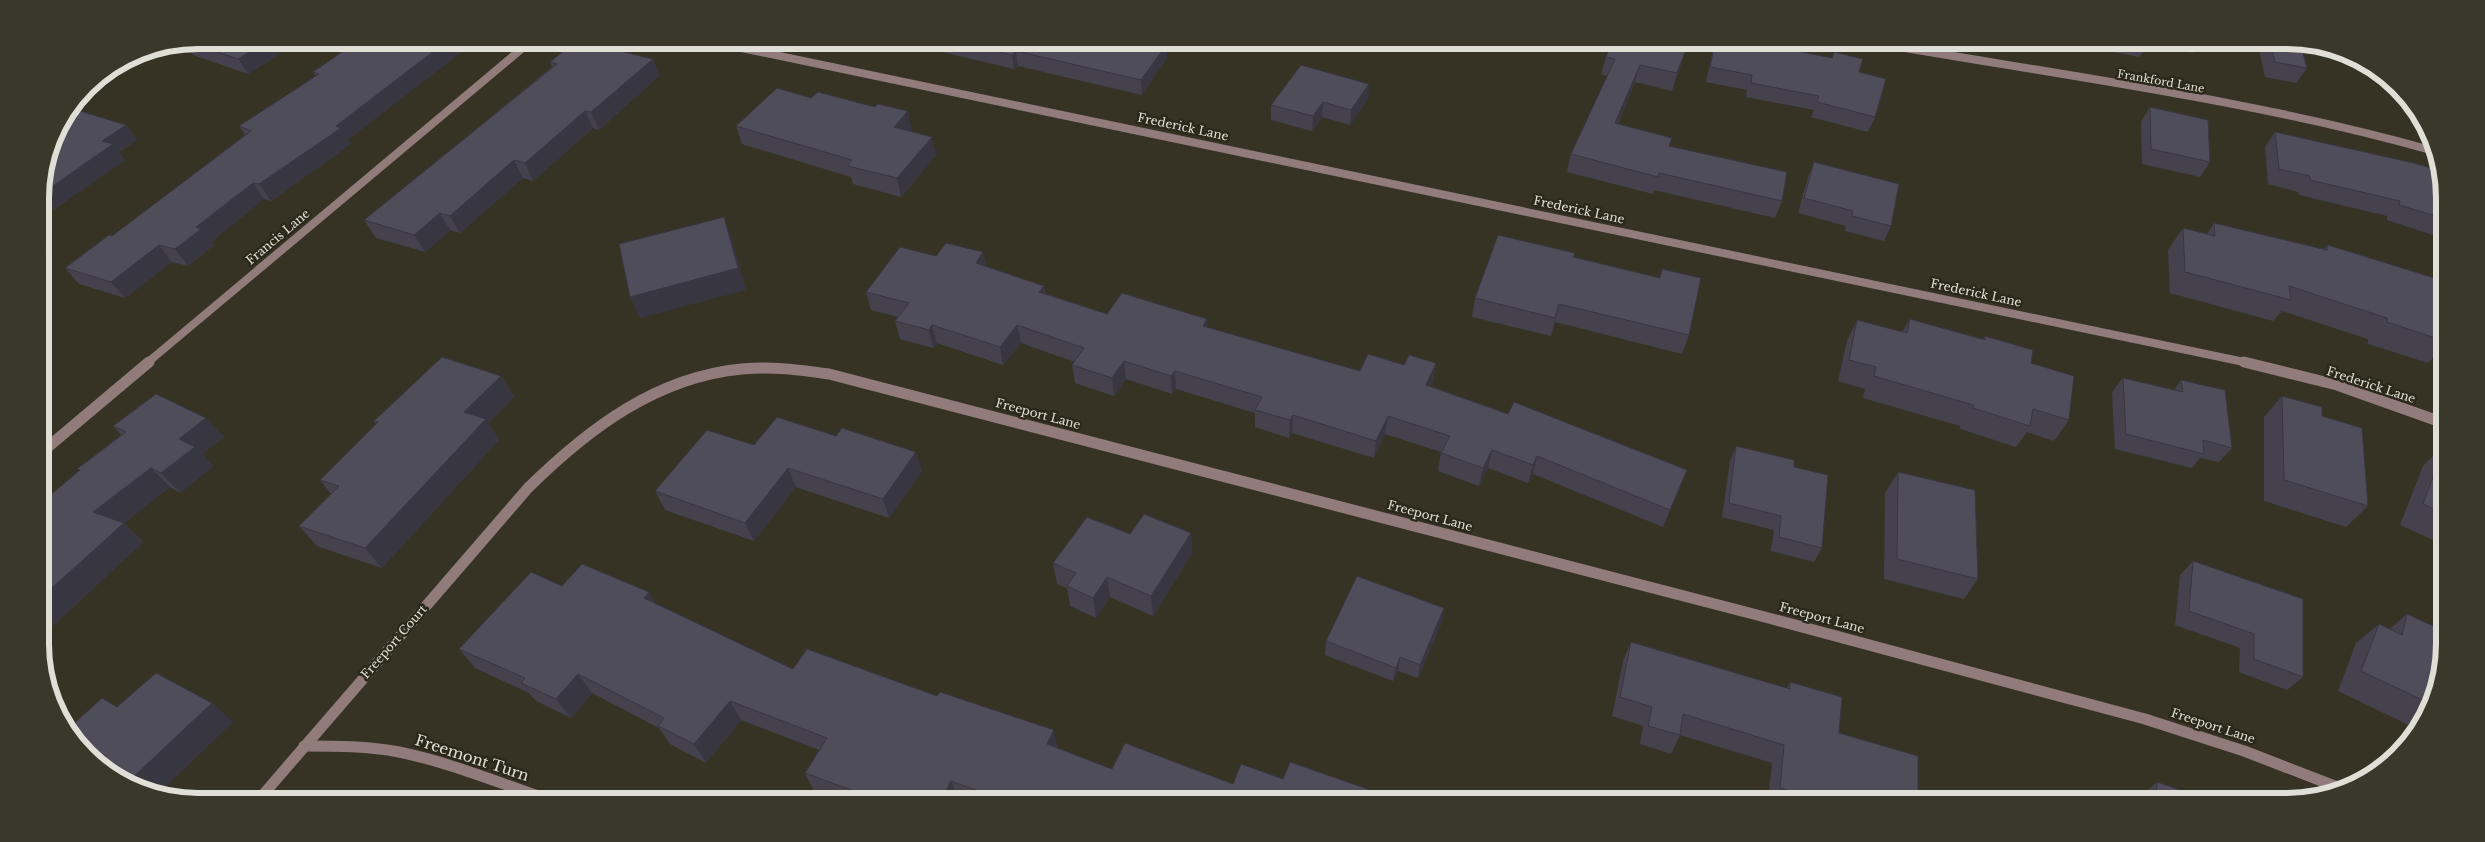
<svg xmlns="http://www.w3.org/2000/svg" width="2485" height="842" viewBox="0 0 2485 842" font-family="'Libre Baskerville',serif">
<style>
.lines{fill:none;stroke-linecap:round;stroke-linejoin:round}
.minor-far1{stroke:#917c7b;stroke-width:8}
.minor{stroke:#917c7b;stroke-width:11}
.wall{fill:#45424e}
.shaded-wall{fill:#383640}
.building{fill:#504d5b;stroke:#383640}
.labels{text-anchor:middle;stroke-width:5;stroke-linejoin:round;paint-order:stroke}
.far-street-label{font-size:11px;fill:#e0dfd6;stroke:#2c291b}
.street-label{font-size:12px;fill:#e0dfd6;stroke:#2c291b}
.near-street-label{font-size:15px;fill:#e0dfd6;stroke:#2c291b}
.rim{fill:none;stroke:#e0dfd6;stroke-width:6}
</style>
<rect width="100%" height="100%" fill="#363325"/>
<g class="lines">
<g class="minor-far1">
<polyline points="708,41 2249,363"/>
<path d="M1882,44C2066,76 2254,100 2434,151"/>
<polyline points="147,363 531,41"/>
</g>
<g class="minor">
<polyline points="2244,362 2337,385 2441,422"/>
<polyline points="42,452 149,362"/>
<path d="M304,746C336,746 368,746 399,752C448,762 494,781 541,797"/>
<path d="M261,797L528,488C588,429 656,377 742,369C771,366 800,370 829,374L1761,616L2145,719L2244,751L2345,790"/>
</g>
</g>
<g class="wall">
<polygon points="198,40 273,40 281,53 248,74 193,55 185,43"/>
<polygon points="900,42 1161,42 1167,58 1142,95 1018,66 1014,69"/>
<polygon points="355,43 348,140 351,144 271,201 264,199 211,242 214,245 188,266 172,262 125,298 79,284 65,268 112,236 245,135 239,126 316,76 313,72"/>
<polygon points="1438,43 1465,43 1462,49"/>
<polygon points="1714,44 1762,44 1832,58 1859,72 1875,117 1868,132 1811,117 1814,110 1746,97 1747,90 1706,82"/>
<polygon points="2077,45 2147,45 2140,57"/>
<polygon points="2155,45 2197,45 2193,53"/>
<polygon points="2258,45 2301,45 2307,68 2296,83 2265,77"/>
<polygon points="1685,53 1672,91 1635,82 1618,124 1670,146 1782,201 1775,218 1654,190 1653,194 1567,172 1571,154 1607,76 1601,74 1606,57"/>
<polygon points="653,59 659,76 599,130 593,128 533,181 523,178 460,233 450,230 425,252 376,238 364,220 552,67 550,62"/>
<polygon points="1368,99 1350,125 1322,117 1312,131 1271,120 1271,105"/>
<polygon points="2150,107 2210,162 2200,177 2142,164 2141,122"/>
<polygon points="62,122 126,125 137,140 119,152 125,160 40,219 40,188 53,139 52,137"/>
<polygon points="736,126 912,129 910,131 936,155 901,197 853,184 851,177 742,144"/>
<polygon points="2275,132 2442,178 2442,238 2387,220 2387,216 2299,195 2298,192 2268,184 2265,147"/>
<polygon points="1814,162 1891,226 1884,241 1845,231 1846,226 1798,213 1808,177"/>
<polygon points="2214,223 2324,249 2328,245 2441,280 2441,350 2428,363 2368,344 2368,339 2282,311 2273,321 2170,293 2168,250 2183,228 2207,234"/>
<polygon points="936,256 986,267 1044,286 1046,294 1107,314 1207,319 1207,327 1360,371 1404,365 1436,363 1433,381 1431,386 1508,414 1687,470 1663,527 1533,474 1528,483 1488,468 1479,486 1438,471 1441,452 1385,434 1374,458 1292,433 1289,438 1255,427 1255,413 1176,389 1172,394 1126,379 1114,396 1075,383 1072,365 1075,362 1021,343 1003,365 937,343 933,348 900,339 895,321 898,317 871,310 866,292"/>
<polygon points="1574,257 1660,278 1662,269 1689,335 1682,354 1555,322 1551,336 1472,317 1475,298"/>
<polygon points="1910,319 1983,339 1985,336 2031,363 2069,420 2054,441 2027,432 2016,447 1960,429 1960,426 1863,398 1865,389 1838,381 1847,341 1857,320 1902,332"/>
<polygon points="501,376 514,397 488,423 499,440 382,568 317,546 299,526 331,494 320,480 376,424 374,421"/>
<polygon points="2123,378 2174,390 2181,380 2232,448 2219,462 2200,458 2192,468 2115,449 2112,392"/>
<polygon points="2282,396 2322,416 2368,506 2346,527 2264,501 2264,417"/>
<polygon points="206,418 224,437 202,454 213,466 180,493 170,487 124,523 143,542 43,635 79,471 77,469 121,435 113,426"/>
<polygon points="754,445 922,471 889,518 796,487 754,541 665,510 655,491"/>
<polygon points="1736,446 1794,467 1822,548 1814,562 1771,551 1774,530 1722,517 1730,461"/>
<polygon points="2441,448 2440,543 2400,525 2423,466"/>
<polygon points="1898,472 1978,579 1964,599 1884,579 1885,493"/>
<polygon points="1191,533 1192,553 1153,616 1110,597 1096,618 1070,606 1067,588 1057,584 1053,563 1130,534"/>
<polygon points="2193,561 2303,677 2287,690 2239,672 2240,648 2175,625 2180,575"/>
<polygon points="649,592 655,603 793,669 1057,748 1112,769 1233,784 1283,779 1379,793 1377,799 833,798 814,791 805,773 819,750 741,720 706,763 670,744 659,728 592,693 571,718 536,701 529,693 475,668 459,649"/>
<polygon points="1444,608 1442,622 1418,678 1398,671 1393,681 1325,655 1326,641"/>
<polygon points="2407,614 2440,685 2419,730 2338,691 2356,643 2379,624 2390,629"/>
<polygon points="1631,642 1787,688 1790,682 1839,733 1918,801 1768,800 1772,763 1680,735 1671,754 1640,744 1643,726 1612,716 1623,661"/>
<polygon points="2157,782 2211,801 2137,801 2137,799"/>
</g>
<g class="shaded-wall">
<polygon points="257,40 273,40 281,53 248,74 238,59"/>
<polygon points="447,41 476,41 348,140 351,144 271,201 259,184"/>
<polygon points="1167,44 1167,58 1142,95 1141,80"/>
<polygon points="1688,44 1685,53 1672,91 1677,73"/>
<polygon points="1016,51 1018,66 1014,69 1012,55"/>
<polygon points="653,59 659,76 599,130 591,112"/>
<polygon points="1640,65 1635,82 1610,141 1615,123"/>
<polygon points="1369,84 1368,99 1350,125 1351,110"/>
<polygon points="1323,102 1322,117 1312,131 1313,116"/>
<polygon points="585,111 593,128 533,181 525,163"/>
<polygon points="908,111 912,129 898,145 894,127"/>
<polygon points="126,125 137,140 119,152 125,160 40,219 40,195 102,141"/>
<polygon points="932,137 936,155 901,197 897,178"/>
<polygon points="514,160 523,178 460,233 450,216"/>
<polygon points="253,183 264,199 211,242 214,245 188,266 175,249 196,227"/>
<polygon points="440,213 450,230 425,252 414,235"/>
<polygon points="724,217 732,239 746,290 640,318 630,297"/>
<polygon points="41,222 45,227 41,230"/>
<polygon points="159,245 172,262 125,298 111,282"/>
<polygon points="983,252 987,270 976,263"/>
<polygon points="1044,286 1047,304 1039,292"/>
<polygon points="1559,304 1555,322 1551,336 1555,318"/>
<polygon points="1207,319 1208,337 1203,326"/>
<polygon points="932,325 937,343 933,348 929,330"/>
<polygon points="1017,325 1021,343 1003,365 1000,347"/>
<polygon points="1124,361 1126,379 1114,396 1112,378"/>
<polygon points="1436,363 1433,381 1424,403 1426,385"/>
<polygon points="1175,371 1176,389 1172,394 1171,376"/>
<polygon points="501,376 514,397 488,423 499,440 382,568 365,548 464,412"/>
<polygon points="1293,415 1292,433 1289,438 1290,420"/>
<polygon points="1388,416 1385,434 1374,458 1376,441"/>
<polygon points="206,418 224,437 202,454 213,466 180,493 161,473 179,439"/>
<polygon points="1492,450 1488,468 1479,486 1483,468"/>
<polygon points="916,452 922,471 889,518 883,499"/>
<polygon points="1537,456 1533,474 1528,483 1533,465"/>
<polygon points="151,468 170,487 124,523 143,542 43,635 43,596 93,512"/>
<polygon points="788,468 796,487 754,541 745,523"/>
<polygon points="1687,470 1680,488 1663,527 1670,510"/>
<polygon points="1191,533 1192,553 1153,616 1151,596"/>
<polygon points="1107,577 1110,597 1096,618 1093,598"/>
<polygon points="649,592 660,612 644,598"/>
<polygon points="1444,608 1442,622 1418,678 1420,665"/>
<polygon points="1400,657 1398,671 1393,681 1396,668"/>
<polygon points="578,674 592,693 571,718 556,699"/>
<polygon points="730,701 741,720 706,763 694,744"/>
<polygon points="212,703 233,722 156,796 126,784"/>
<polygon points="1054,730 1058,749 1047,744"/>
<polygon points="951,781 958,798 942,798"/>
</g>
<g class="building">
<polygon points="198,40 269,40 238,59 188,42"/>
<polygon points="368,40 447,41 336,126 341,128 259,184 253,183 196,227 201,229 175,249 159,245 111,282 65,268 109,235 112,236 251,131 239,126 319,74 313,72 355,43 363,45"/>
<polygon points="576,41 579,41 653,59 591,112 585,111 525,163 514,160 450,216 440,213 414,235 364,220 557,64 550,62"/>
<polygon points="959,42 1161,42 1167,44 1141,80 1016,51 1012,55"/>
<polygon points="1611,44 1688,44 1677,73 1640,65 1615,123 1672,138 1669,146 1787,172 1782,201 1659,173 1658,177 1571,154 1615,59 1606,57"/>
<polygon points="1715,44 1762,44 1832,58 1834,52 1863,59 1859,72 1886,79 1875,117 1817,102 1819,96 1751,83 1752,75 1710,67"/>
<polygon points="2271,45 2301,45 2307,68 2275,62"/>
<polygon points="1301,65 1369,84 1351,110 1323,102 1313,116 1271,105"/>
<polygon points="777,88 811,98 818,92 875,107 878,104 908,111 894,127 932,137 897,178 848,166 852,160 736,126"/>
<polygon points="2150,107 2208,120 2210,162 2151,149"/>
<polygon points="80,111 126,125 102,141 113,144 40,195 40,188 52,140 58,135 54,134 62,122"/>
<polygon points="2275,132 2414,163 2440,171 2440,178 2442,178 2442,218 2399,205 2400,201 2310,180 2310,176 2279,169"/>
<polygon points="1814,162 1899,184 1891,226 1852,216 1853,211 1804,198"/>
<polygon points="724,217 738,268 630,297 619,244"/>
<polygon points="2214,223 2327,250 2328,245 2441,280 2441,340 2387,322 2387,318 2289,286 2291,300 2185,272 2183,228 2215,236"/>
<polygon points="1498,235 1575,253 1573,257 1660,278 1662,269 1701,278 1689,335 1559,304 1555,318 1475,298"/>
<polygon points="946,243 983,252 976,263 1044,286 1039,292 1107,314 1122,293 1207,319 1203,326 1360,371 1368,354 1404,365 1409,355 1436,363 1426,385 1508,414 1514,402 1687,470 1670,510 1537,456 1533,465 1492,450 1483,468 1441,453 1450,436 1388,416 1376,441 1293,415 1290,420 1255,410 1262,397 1175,371 1171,376 1124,361 1112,378 1072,365 1084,348 1017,325 1000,347 932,325 929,330 895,321 909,303 866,292 900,247 936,256"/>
<polygon points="1910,319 1985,340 1985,336 2033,350 2031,363 2074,376 2069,420 2033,409 2030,426 1973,408 1973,405 1874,376 1876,367 1849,360 1857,320 1907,333"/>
<polygon points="442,357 501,376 464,412 486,419 365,548 299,526 339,486 320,480 378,422 374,421"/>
<polygon points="2123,378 2183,392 2181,380 2225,390 2232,448 2203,440 2204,454 2126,434"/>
<polygon points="156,394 206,418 179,439 195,447 161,473 151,468 93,512 124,523 43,596 42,502 80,470 77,469 126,432 113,426"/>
<polygon points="2282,396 2322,407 2322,416 2362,428 2368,506 2284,480"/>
<polygon points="777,417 836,436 842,428 916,452 883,499 788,468 745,523 655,491 707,430 754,445"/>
<polygon points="1736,446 1794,460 1794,467 1828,475 1822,548 1779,537 1781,516 1729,503"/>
<polygon points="2441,455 2440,512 2423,504"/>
<polygon points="1898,472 1975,490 1978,579 1897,559"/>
<polygon points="1144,514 1191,533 1151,596 1107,577 1093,598 1067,586 1076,573 1053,563 1087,517 1130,534"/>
<polygon points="2193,561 2303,599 2303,677 2254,659 2254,634 2189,611"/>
<polygon points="582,564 649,592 644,598 793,669 807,649 937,696 940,692 1054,730 1047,744 1112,769 1125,743 1233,784 1241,764 1283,779 1290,762 1379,793 1376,799 1001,799 951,781 942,798 873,798 805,773 827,738 730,701 694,744 658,726 664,718 578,674 556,699 521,683 525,678 459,649 531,572 562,586"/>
<polygon points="1357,576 1444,608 1420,665 1400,657 1396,668 1326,641"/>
<polygon points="2407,614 2440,629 2440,685 2431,704 2361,671 2379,624 2402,635"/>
<polygon points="1631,642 1790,689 1790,682 1842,697 1839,733 1918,756 1918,801 1821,801 1780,788 1784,745 1683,714 1680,735 1648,726 1652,707 1620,697"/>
<polygon points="156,673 212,703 126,784 119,781 79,749 82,746 76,742 69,728 102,698 117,707"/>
<polygon points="2157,782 2211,801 2156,801"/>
</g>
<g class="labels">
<g class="far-street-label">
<text transform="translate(2161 81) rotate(10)" y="4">Frankford Lane</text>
</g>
<g class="street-label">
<text transform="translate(1183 127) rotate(12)" y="4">Frederick Lane</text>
<text transform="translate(1579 210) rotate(12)" y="4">Frederick Lane</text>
<text transform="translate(278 237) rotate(-40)" y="4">Francis Lane</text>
<text transform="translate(1976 293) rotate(12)" y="4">Frederick Lane</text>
<text transform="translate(2371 385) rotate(18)" y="4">Frederick Lane</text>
<text transform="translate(1038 414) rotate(15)" y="4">Freeport Lane</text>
<text transform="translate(1430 516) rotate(15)" y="4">Freeport Lane</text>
<text transform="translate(1822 618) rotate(15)" y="4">Freeport Lane</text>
<text transform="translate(394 642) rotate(-49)" y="4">Freeport Court</text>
<text transform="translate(2213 726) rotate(18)" y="4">Freeport Lane</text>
</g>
<g class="near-street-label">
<text transform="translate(472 758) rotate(18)" y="5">Freemont Turn</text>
</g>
</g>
<path d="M0 0H2485V842H0ZM198 49H2287A149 149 0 0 1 2436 198V644A149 149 0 0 1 2287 793H198A149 149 0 0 1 49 644V198A149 149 0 0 1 198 49Z" fill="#3a382a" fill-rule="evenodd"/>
<path class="rim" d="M198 49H2287A149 149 0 0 1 2436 198V644A149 149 0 0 1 2287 793H198A149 149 0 0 1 49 644V198A149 149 0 0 1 198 49Z"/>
</svg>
